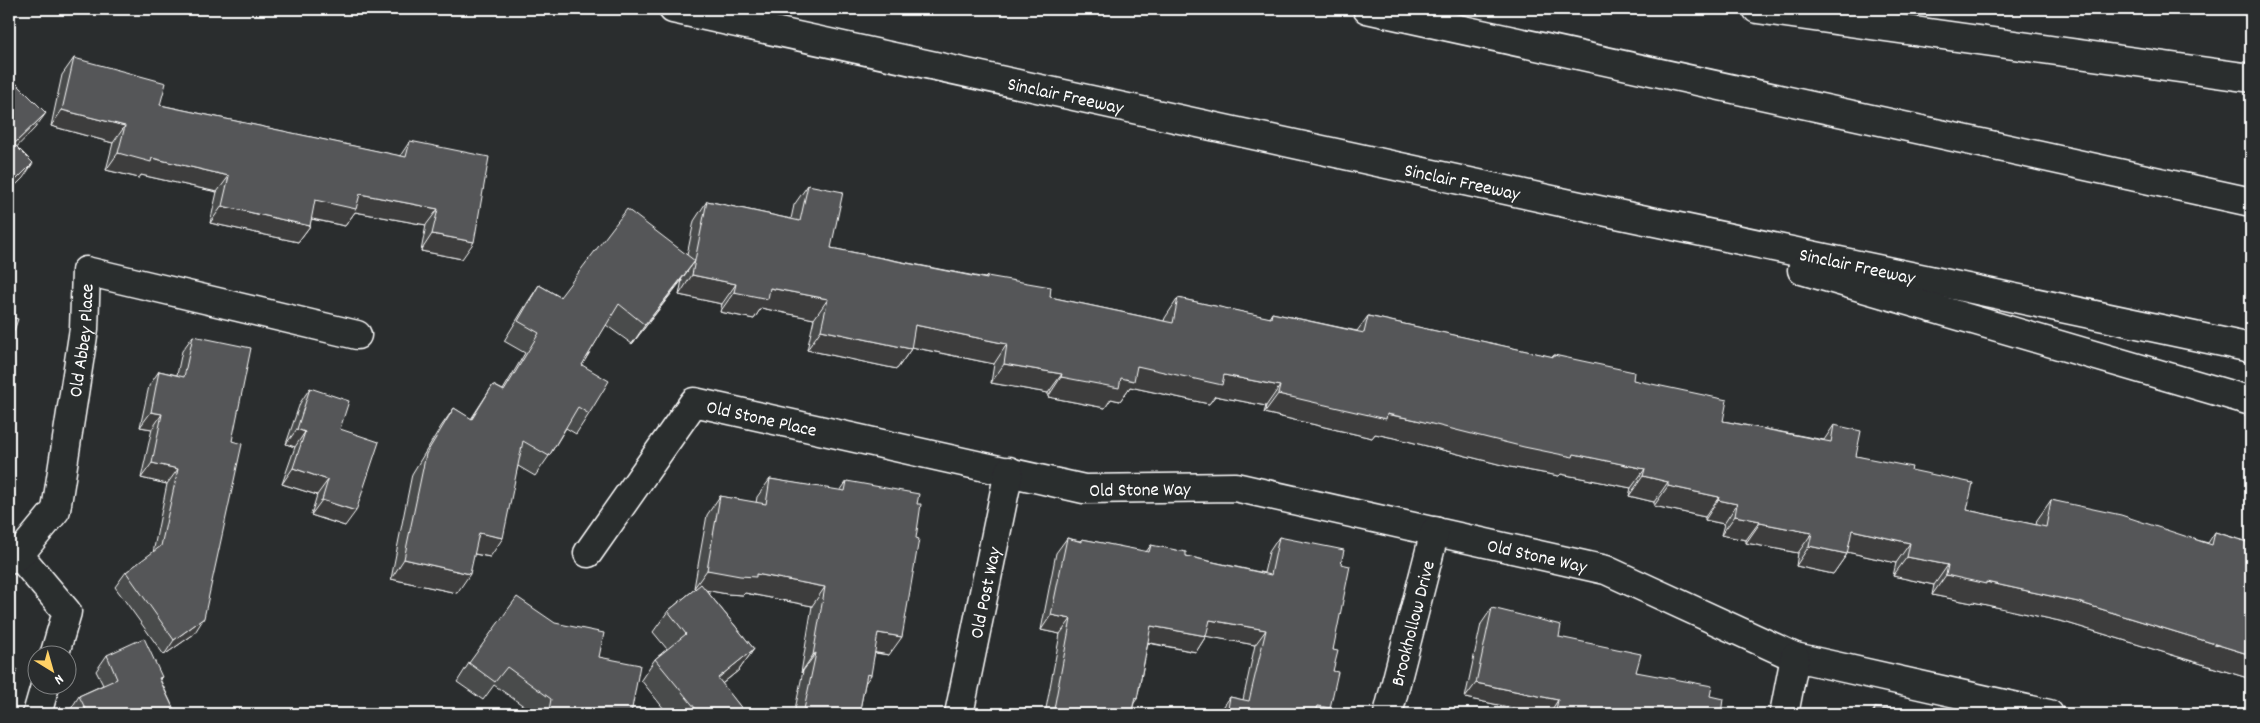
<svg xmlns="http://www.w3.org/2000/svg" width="2260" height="723" viewBox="0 0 2260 723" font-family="Dekko,sans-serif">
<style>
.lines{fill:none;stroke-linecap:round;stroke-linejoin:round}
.minor-casing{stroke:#fff;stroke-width:31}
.highway-casing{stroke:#fff;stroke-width:31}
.minor{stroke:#2a2d2e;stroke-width:28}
.highway{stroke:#2a2d2e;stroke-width:28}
.wall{fill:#494b4c;stroke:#fff}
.shaded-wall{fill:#3c3d3e;stroke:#fff}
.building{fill:#555758;stroke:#fff}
.labels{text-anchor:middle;stroke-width:4.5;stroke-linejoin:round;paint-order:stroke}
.street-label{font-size:19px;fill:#fff;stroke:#2a2d2e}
</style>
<rect width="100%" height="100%" fill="#2a2d2e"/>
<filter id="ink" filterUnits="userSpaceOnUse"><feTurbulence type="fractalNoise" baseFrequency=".02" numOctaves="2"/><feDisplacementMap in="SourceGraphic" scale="10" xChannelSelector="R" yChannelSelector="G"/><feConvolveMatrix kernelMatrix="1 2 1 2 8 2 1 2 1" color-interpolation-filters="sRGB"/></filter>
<g filter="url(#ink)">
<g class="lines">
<g class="minor-casing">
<g id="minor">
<path id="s1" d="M588,553L694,402L1084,489L1235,487L1606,570L1795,657L2049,714"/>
<polyline points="19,555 67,612 54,656"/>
<path id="s2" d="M9,560L19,555L56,510L84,329L86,271L357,335"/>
<polyline points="37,714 45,686"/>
<path id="s3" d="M959,714L1009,471"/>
<path id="s4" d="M1388,714L1435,531"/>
<polyline points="1784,714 1795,657"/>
</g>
</g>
<g class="highway-casing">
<g id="highway">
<path id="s5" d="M673,9L1584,207L2251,348"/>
<polyline points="1367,9 2251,202"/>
<polyline points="1757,9 2251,78"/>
<polyline points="1802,270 2251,401"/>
</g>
</g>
<use href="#minor" class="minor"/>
<use href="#highway" class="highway"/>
</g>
<g class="wall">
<polygon points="74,58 160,105 400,156 410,141 462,259 421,251 426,225 355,212 345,226 311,219 310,226 298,242 210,223 217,192 141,175 139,178 106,170 113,143 51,126 62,75"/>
<polygon points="808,185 831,248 985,278 987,276 1050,297 1164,321 1165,318 1178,298 1269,318 1272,313 1357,331 1368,316 1553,357 1554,355 1633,380 1723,421 1824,440 1834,425 1856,456 1911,470 1967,510 2036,525 2037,520 2051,500 2208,543 2215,532 2249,542 2251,539 2251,679 2064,622 1973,602 1972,603 1932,595 1934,585 1893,576 1896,563 1847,552 1847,554 1833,574 1796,566 1798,553 1746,543 1746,540 1721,535 1724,524 1705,520 1705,517 1654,506 1654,502 1629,496 1631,488 1561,474 1559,476 1510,467 1399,439 1375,434 1372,438 1264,413 1266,406 1215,396 1209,404 1130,387 1120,401 1111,399 1105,408 1048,397 1048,393 991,383 994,364 911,347 911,349 897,369 807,350 814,319 761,308 754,319 720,312 722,304 679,295 682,280 632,344 606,325 582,365 589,414 576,434 566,428 549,456 535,476 518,466 490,557 474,554 457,593 391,579 412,474 440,428 454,408 471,419 493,385 503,390 525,353 504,341 526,305 539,285 560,297 687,255 694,221 707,201 791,219 794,205"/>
<polygon points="193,336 232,441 194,634 164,655 115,587 126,572 153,553 167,484 141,478 152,429 140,427 149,386 159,371 177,375 182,351"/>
<polygon points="310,388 340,429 345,526 311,515 317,495 282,484 295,447 286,444 300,403"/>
<polygon points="770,479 840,491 847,481 889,655 875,653 865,684 859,714 794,714 803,671 801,673 812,606 745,593 743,595 727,594 706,590 754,649 739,670 722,684 743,710 741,714 668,714 641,680 655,659 667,649 653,632 668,611 696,588 694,588 707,515 720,496 756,503 757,497"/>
<polygon points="1279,537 1341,564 1333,650 1333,671 1330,708 1326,714 1219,714 1220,712 1230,697 1243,700 1255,645 1206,636 1196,652 1148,643 1137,699 1134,703 1131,714 1045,714 1060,634 1041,630 1056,553 1067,538 1080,541 1082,539 1146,552 1151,545 1186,556 1264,573 1269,552"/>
<polygon points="1492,608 1636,672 1710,696 1721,714 1542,714 1465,698 1481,624"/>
<polygon points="107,655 162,677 160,679 176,714 70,714 69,712 79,696 103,685 96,671"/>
<polygon points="599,657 631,714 535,714 494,685 483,700 457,682 469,663"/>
<polygon points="1875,708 1915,714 1871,714"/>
</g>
<g class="shaded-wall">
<polygon points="62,110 125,126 113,143 51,126"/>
<polygon points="46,113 35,128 9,155 14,144"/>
<polygon points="118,153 152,158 229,176 217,192 141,175 139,178 106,170"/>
<polygon points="33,163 23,178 9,192 9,187"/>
<polygon points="360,194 438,209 426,225 355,212 345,226 303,217 315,200"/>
<polygon points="222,206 310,226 298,242 210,223"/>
<polygon points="432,234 474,242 462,259 421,251"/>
<polygon points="695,261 681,280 632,344 645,325"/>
<polygon points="692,275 736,284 722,304 679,295"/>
<polygon points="770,288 828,299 814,319 761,308 754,319 720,312 734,292"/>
<polygon points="915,325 1007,344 994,364 902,345"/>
<polygon points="821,330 911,349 897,369 807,350"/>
<polygon points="1004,364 1062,374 1048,393 991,383"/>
<polygon points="1137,366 1224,375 1280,386 1266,406 1215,396 1209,404 1130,387 1120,401 1111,399 1105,408 1048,397 1061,377 1121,378"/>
<polygon points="1278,394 1412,419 1645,469 1631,488 1561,474 1559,476 1510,467 1399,439 1375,434 1372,438 1264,413"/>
<polygon points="151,412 162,414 152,429 140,427"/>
<polygon points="297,429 305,432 295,447 286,444"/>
<polygon points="152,463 178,469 167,484 141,478"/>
<polygon points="293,468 328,480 317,495 282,484"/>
<polygon points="1643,476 1668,482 1654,502 1629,496"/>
<polygon points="1668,486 1719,497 1705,517 1654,506"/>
<polygon points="322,500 356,511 345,526 311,515"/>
<polygon points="1718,500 1737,504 1724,524 1705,520"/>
<polygon points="1735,516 1760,521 1746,540 1721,535"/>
<polygon points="1760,523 1812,533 1798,553 1746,543"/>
<polygon points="1852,530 1910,543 1896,563 1838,550"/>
<polygon points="479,533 503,538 490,557 465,552"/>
<polygon points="1809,546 1847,554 1833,574 1796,566"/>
<polygon points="1907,557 1948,565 1934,585 1893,576"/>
<polygon points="404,559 470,574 457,593 391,579"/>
<polygon points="707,570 756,574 825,587 812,606 745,593 743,595 727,594 694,588"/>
<polygon points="1946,575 1986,582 2078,602 2251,655 2251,679 2064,622 1973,602 1972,603 1932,595"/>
<polygon points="1051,615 1071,619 1060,634 1041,630"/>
<polygon points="204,618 194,634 164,655 174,640"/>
<polygon points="1210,620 1266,630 1255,645 1199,635"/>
<polygon points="1151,626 1206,636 1196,652 1141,641"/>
<polygon points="878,633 902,637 889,655 866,651"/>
<polygon points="754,649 739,670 703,699 718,678"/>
<polygon points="816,653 803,671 801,673 813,655"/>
<polygon points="867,674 871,675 858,693"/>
<polygon points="1476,683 1558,700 1549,714 1542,714 1465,698"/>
<polygon points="1318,706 1330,708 1326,714 1311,714"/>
<polygon points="549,710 575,714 546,714"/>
</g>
<g class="building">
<polygon points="74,58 166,83 160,105 406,157 410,141 489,157 474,242 432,234 438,209 360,194 356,209 315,200 310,226 222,206 229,176 152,158 151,162 118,153 125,126 62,110"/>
<polygon points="9,76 46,113 14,144 33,163 9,187"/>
<polygon points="808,185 843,192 831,248 987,279 987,276 1051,287 1050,297 1173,323 1178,298 1271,318 1272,313 1364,333 1368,316 1554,357 1554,355 1634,372 1633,380 1727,400 1723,421 1831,442 1834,425 1861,431 1856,456 1912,467 1911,470 1973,483 1967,510 2046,527 2051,500 2121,515 2212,545 2215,532 2250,543 2251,540 2251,655 2078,602 1986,582 1986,584 1946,575 1948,565 1907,557 1910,543 1852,530 1847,554 1809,546 1812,533 1760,523 1760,521 1735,516 1737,504 1718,500 1719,497 1668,486 1668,482 1643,476 1645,469 1574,454 1573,457 1524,447 1412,419 1387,414 1386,419 1278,394 1280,386 1224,375 1222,385 1137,366 1134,381 1121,378 1119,388 1061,377 1062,374 1004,364 1007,344 915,325 911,349 821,330 828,299 770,288 768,299 734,292 736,284 692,275 707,201 800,221"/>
<polygon points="627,209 695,261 645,325 619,304 582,365 609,381 589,414 578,407 549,456 523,441 503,538 479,533 470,574 404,559 426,454 454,408 472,419 493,385 504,391 539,333 518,321 539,285 560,297"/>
<polygon points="9,316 18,319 9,346"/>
<polygon points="193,336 251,348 232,441 242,444 204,618 174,640 126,572 161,546 178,469 152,463 162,414 151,412 159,371 184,377"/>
<polygon points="310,388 349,401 340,429 379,442 356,511 322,500 328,480 293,468 305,432 297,429"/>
<polygon points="770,479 845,491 847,481 919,494 917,504 921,504 916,538 919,539 902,637 878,633 871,675 867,674 859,714 803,714 816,653 813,655 825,587 756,574 756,577 740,576 707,570 720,496 766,504"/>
<polygon points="1279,537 1344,550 1341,564 1350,566 1333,650 1338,651 1333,671 1338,672 1330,708 1318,706 1315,714 1227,714 1230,697 1249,701 1266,630 1210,620 1206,636 1151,626 1137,699 1135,698 1131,714 1053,714 1071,619 1051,615 1067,538 1082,542 1082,539 1149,552 1151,545 1186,552 1186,556 1271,575"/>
<polygon points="701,584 754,649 718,678 743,710 739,714 700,714 655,659 686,634 668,611"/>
<polygon points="517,597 555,623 604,633 599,657 640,665 631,714 575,714 549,710 551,699 507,667 495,682 469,663"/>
<polygon points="1492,608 1561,625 1559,637 1641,654 1636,672 1712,686 1710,696 1723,699 1721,714 1555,714 1558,700 1476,683"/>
<polygon points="144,638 162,677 159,678 176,714 88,714 79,696 117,679 107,655"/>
<polygon points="9,666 17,669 9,694"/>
<polygon points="1875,708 1915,714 1874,714"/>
</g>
</g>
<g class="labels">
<g class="street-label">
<text dy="7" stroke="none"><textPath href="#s5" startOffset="402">Sinclair Freeway</textPath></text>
<text dy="7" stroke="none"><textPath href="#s5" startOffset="808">Sinclair Freeway</textPath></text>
<text dy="7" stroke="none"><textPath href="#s5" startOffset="1212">Sinclair Freeway</textPath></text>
<text dy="7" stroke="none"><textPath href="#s2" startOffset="241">Old Abbey Place</textPath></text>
<text dy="7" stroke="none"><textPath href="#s1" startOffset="254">Old Stone Place</textPath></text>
<text dy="7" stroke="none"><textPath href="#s1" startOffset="640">Old Stone Way</textPath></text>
<text dy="7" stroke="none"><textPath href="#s1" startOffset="1045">Old Stone Way</textPath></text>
<text dy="7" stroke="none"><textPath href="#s3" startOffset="124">Old Post Way</textPath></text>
<text dy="7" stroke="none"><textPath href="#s4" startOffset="94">Brookhollow Drive</textPath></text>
</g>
</g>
<rect width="2260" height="723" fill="none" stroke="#2a2d2e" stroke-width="30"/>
<rect x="15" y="15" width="2230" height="693" fill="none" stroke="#fff" stroke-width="2" filter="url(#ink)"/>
<g transform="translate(52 670) rotate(143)"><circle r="24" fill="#2a2d2e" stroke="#7f8182"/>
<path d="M0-4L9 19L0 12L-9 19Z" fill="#ffd166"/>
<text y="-8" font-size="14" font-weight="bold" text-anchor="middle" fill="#ffffff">N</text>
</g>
</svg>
